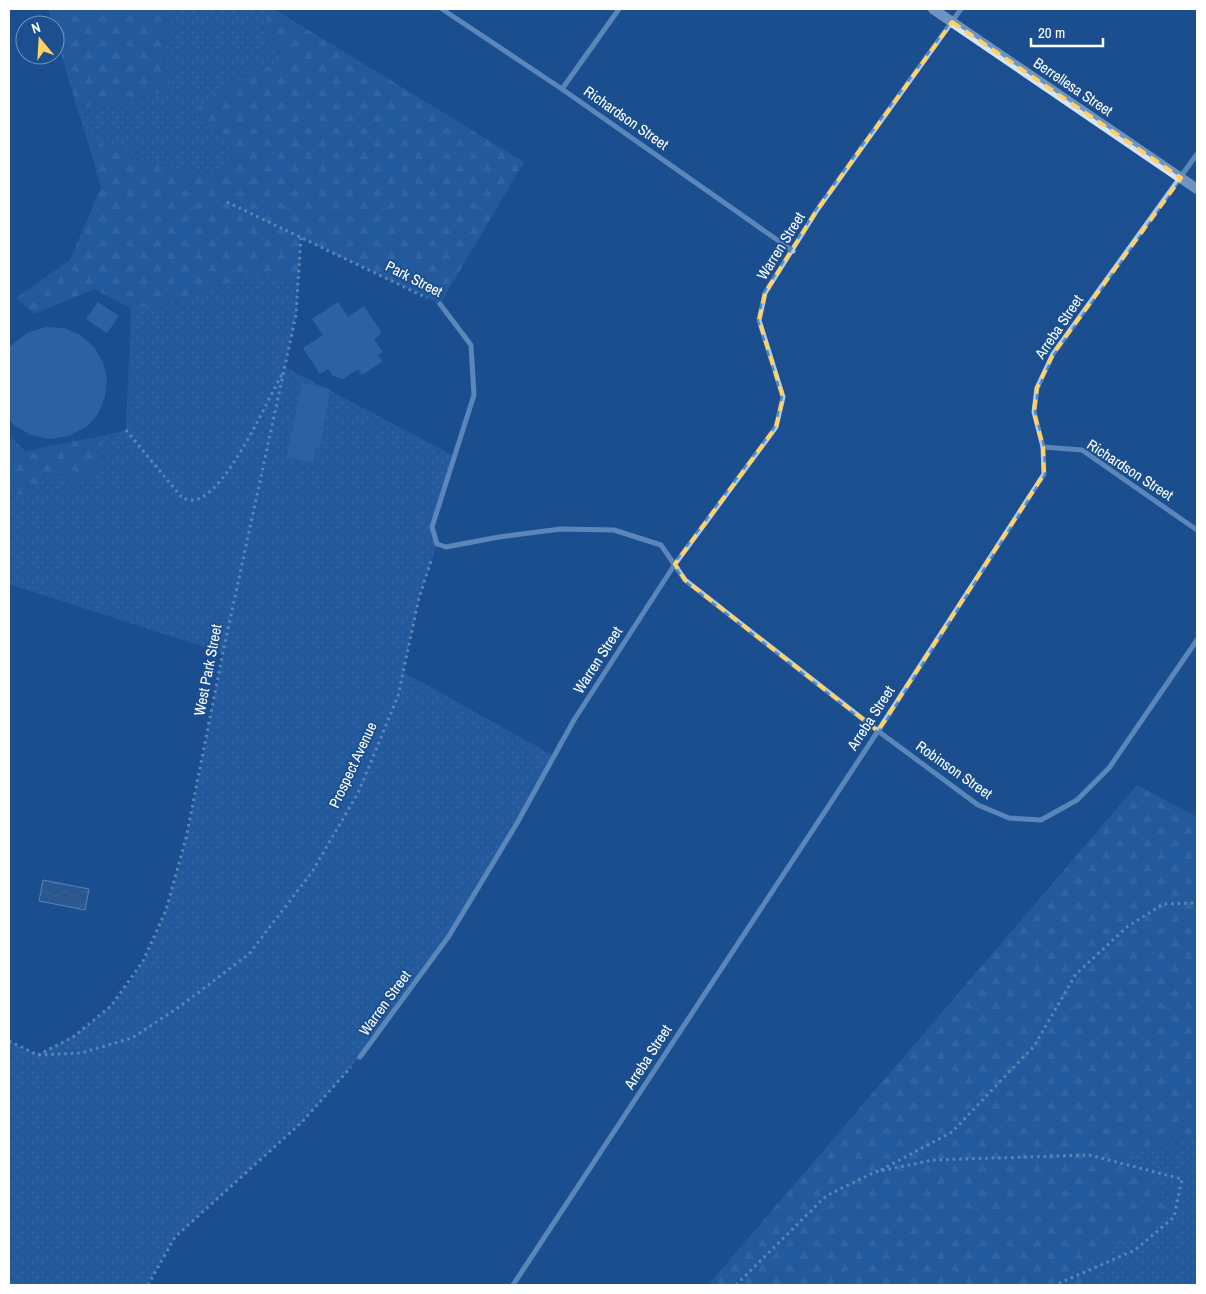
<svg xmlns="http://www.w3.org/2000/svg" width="1206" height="1294" viewBox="0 0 1206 1294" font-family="'Archivo Narrow',sans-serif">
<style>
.grass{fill:url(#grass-dots)}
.forest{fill:url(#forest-firs)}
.water{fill:url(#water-waves);stroke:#9cc4f0}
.building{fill:#4478b7}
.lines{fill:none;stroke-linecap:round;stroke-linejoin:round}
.path{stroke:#a9c9ee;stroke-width:3;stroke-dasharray:2.5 4;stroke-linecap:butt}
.street{stroke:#a9c9ee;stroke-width:5}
.secondary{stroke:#d6e6fa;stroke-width:10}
.marked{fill:none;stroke:#ffd166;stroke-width:4;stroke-dasharray:10 6;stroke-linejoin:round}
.labels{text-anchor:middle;stroke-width:4;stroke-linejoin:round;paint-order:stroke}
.street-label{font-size:15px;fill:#fff;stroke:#1b4f8f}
</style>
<defs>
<pattern id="grass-dots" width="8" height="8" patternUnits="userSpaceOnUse" patternTransform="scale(1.25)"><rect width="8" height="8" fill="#2e69ad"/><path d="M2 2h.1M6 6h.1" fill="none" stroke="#4d80b9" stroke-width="1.8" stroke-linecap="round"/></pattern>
<pattern id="forest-firs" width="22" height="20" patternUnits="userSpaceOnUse" patternTransform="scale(1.25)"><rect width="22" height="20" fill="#2e69ad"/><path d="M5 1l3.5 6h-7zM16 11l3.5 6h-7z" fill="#4d80b9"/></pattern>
<pattern id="water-waves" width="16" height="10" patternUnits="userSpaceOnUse" patternTransform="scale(1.25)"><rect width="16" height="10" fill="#3c6290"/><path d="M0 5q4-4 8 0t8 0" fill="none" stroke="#597aa1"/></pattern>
</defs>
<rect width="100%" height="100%" fill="#1b4f8f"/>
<g class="grass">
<polygon points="179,9 269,9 263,32 290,60 233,79 194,112 236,152 213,180 172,169 87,139 77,108 173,91 163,64 171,12"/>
<path d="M247,276L299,277L296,315L285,367L454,456L432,527L437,544L419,598L403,672L554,756L449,936L360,1057L302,1122L175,1237L148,1285H9V1041L38,1055C64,1042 89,1028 110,1006C166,951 184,850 199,776C207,735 215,694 223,653L9,584V492L28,496L48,471L101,468L102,436L126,430L131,309L194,296Z"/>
<polygon points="1197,1136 1197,1285 1110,1285 1064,1274 1176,1211 1124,1150"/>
</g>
<g class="forest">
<polygon points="48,9 179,9 171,12 163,64 173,91 77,108 55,33 55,25 53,25"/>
<polygon points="269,9 274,9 524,162 440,304 301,238 299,277 247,276 194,296 131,309 95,289 34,314 16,298 70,260 101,187 87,139 172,169 213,180 236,152 193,112 233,79 290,60 263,32"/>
<polygon points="9,435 25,451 102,436 101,468 74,484 48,471 28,496 9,492"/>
<polygon points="1137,785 1197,817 1197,1136 1125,1150 1176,1211 1065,1274 1110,1285 708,1285"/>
</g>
<polygon class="water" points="43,880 89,889 85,910 39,901"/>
<g class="building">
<polygon points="98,302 119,316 107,333 86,319"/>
<polygon points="338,302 348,317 364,306 382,333 374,339 383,352 378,355 383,361 362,375 358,369 343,379 333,376 328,369 320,374 303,348 323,335 312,319"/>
<polygon points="46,327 64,328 80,335 94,347 103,362 107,379 105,397 98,414 86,427 69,436 50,439 31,435 15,426 9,419 9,347 29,332"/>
<polygon points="302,383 330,389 320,446 317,445 313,463 287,457"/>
</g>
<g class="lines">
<g class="path">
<polyline points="227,202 427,298"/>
<path d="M126,430L183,499C188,499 194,501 198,499C229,488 267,401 283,372"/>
<polyline points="9,1041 38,1055 81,1053 132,1038 179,1007 249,954 312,872 358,793 398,696 419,598 432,558"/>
<polyline points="38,1055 73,1037 111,1006 143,961 166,910 186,838 223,652 296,315 301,238"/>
<polyline points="881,1170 952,1132 1034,1046 1076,974 1127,927 1163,904 1197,903"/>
<polyline points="148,1285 175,1237 302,1122 351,1067"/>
<polyline points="736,1285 826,1196 875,1172 933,1160 1089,1155 1182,1179 1174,1217 1135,1250 1055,1285"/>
</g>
<g class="street">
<polyline points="442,9 562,89 793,251"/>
<polyline points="562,89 619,9"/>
<polyline points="440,304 471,345 474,395 432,527 437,544 446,547 499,537 561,529 614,530 661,545 685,580 878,731 978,805 1009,818 1041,820 1077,800 1109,768 1197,640"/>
<polyline points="1043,447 1082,450 1197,530"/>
<polyline points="360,1057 449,936 516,825 574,720 675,564 776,427 783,397 759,320 765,293 817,210 961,9"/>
<polyline points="513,1285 878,731 1044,474 1043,447 1034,412 1037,388 1053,354 1197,154"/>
</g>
<polyline class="secondary" points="933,9 1197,189"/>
</g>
<path d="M0 0H1206V1294H0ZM952,22L1181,178L1053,354L1037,388L1034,412L1043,447L1044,474L878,731L685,580L675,564L776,427L783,397L759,320L765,293L817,210Z" fill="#1b4f8f" fill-opacity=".55" fill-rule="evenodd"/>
<path class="marked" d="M952,22L1181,178L1053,354L1037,388L1034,412L1043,447L1044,474L878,731L685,580L675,564L776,427L783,397L759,320L765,293L817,210Z"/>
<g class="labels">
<g class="street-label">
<text transform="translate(1073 87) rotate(34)" y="5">Berrellesa Street</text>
<text transform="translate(626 118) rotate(35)" y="5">Richardson Street</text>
<text transform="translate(781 246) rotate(-58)" y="5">Warren Street</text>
<text transform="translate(414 279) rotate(27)" y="5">Park Street</text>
<text transform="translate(1059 327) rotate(-56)" y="5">Arreba Street</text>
<text transform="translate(1130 470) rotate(33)" y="5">Richardson Street</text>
<text transform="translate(598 660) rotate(-57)" y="5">Warren Street</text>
<text transform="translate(208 670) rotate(-79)" y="5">West Park Street</text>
<text transform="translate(871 718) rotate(-57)" y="5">Arreba Street</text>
<text transform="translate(353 765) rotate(-65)" y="5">Prospect Avenue</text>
<text transform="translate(954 770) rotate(35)" y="5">Robinson Street</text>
<text transform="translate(385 1003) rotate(-54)" y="5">Warren Street</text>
<text transform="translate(648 1057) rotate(-57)" y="5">Arreba Street</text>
</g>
</g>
<rect width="1206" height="1294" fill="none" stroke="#ffffff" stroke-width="20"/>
<g transform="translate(40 40) rotate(342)"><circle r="24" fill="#1b4f8f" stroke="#7695bc"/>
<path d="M0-4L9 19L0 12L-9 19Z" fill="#ffd166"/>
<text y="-8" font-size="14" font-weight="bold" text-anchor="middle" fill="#ffffff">N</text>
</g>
<path d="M1031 38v8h72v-8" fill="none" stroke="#ffffff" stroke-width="2.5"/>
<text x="1038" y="38" font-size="15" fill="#ffffff" stroke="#1b4f8f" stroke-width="4" paint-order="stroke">20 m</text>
</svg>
